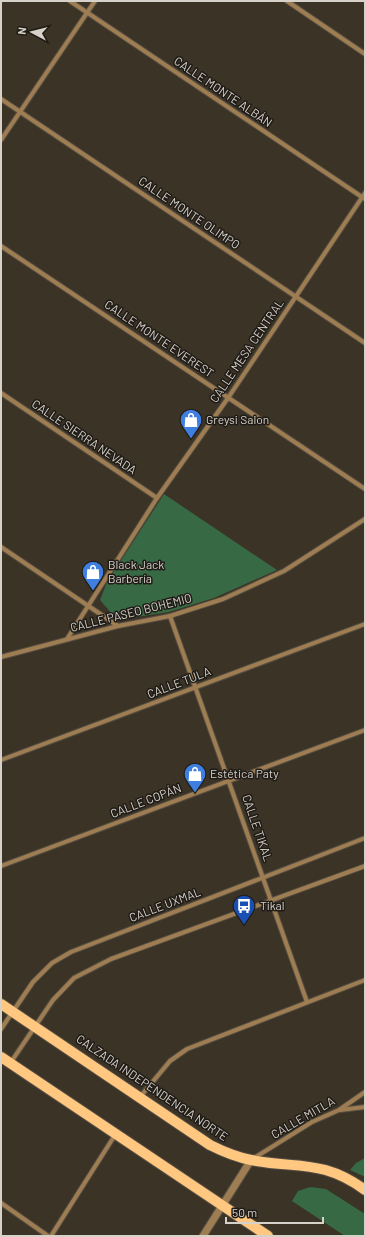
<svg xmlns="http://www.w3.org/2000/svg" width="366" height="1237" viewBox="0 0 366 1237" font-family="Barlow,sans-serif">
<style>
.green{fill:#376944}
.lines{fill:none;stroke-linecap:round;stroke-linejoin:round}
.minor-casing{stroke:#574f43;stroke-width:6}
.tertiary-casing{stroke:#574f43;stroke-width:9}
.primary-casing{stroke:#574f43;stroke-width:12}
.minor{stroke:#9f7d52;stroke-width:4}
.tertiary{stroke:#9f7d52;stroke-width:7}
.primary{stroke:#ffc780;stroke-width:10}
.labels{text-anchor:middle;stroke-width:3;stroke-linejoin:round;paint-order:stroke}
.street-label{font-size:12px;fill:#d6d1c9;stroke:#1f1b16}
.poi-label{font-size:12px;fill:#d6d1c9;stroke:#1f1b16;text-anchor:start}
</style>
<rect width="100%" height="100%" fill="#3b3326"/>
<g class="green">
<polygon points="164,494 277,570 214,598 169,612 117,620 100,600 107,582"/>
<polygon points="365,1158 365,1177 350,1170 356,1163"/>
<polygon points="310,1187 326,1189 365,1214 365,1236 345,1236 292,1201 298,1191"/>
</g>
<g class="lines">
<g class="minor-casing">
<g id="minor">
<polyline points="70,1 365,199"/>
<polyline points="287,1 365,54"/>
<polyline points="1,99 365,343"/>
<polyline points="1,140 95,1"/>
<polyline points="1,246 365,489"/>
<polyline points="1,393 157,498"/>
<polyline points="1,547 118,626"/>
<polyline points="170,616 307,1002"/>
<polyline points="67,639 157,498 228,398 365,193"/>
<polyline points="1,657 118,626 170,616 223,599 284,571 365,519"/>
<polyline points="1,760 365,624"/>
<polyline points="1,866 365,730"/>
<polyline points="1,1029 33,982 52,963 71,952 365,838"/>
<polyline points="11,1062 53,1000 74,978 111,959 365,866"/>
<polyline points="140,1097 170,1061 187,1049 365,980"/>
<polyline points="340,1110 365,1107"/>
<polyline points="254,1158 312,1122 339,1110 365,1092"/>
<polyline points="1,1203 48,1236"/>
<polyline points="51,1236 115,1135"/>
</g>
</g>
<g class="tertiary-casing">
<polyline id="tertiary" points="203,1236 251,1160"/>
</g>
<g class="primary-casing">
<g id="primary">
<path d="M1,1004L210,1145C224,1152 236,1157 251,1160C297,1169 323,1159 365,1190"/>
<polyline points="1,1057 268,1236"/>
</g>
</g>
<use href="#minor" class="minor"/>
<use href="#tertiary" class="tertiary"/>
<use href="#primary" class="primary"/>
</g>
<defs>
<g id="shop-pin" transform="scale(1.15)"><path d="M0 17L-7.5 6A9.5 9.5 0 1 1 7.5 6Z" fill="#3f7fe0" stroke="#1f1b16"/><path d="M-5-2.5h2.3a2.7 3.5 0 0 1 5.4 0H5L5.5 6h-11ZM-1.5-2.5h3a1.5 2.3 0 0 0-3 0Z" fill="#fff"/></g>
<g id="bus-pin" transform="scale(1.15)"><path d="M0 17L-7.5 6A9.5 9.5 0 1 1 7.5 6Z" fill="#1a4fb4" stroke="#1f1b16"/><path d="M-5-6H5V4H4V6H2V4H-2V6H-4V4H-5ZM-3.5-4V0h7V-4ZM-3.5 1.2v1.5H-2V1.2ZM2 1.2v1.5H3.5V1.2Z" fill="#fff"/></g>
</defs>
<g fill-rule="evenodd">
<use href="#shop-pin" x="191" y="420"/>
<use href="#shop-pin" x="93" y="572"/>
<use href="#shop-pin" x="195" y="774"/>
<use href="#bus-pin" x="244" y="906"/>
</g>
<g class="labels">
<g class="street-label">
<text transform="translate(223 92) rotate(34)" y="4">CALLE MONTE ALBÁN</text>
<text transform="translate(189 213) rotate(34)" y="4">CALLE MONTE OLIMPO</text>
<text transform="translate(159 339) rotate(34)" y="4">CALLE MONTE EVEREST</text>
<text transform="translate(247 351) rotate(-56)" y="4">CALLE MESA CENTRAL</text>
<text transform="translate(84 437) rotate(34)" y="4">CALLE SIERRA NEVADA</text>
<text transform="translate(131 613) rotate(-14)" y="4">CALLE PASEO BOHEMIO</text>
<text transform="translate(179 683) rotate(-21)" y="4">CALLE TULA</text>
<text transform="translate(146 801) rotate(-21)" y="4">CALLE COPÁN</text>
<text transform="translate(257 828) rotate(71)" y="4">CALLE TIKAL</text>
<text transform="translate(165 905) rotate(-21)" y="4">CALLE UXMAL</text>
<text transform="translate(152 1088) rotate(34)" y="4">CALZADA INDEPENDENCIA NORTE</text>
<text transform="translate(303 1118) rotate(-30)" y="4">CALLE MITLA</text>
</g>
<g class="poi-label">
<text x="206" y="424">Greysi Salon</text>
<text x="108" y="569">Black Jack<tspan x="108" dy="14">Barbería</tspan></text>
<text x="210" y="778">Estética Paty</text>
<text x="260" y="910">Tikal</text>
</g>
</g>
<rect width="366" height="1237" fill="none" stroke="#d6d1c9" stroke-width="4"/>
<g transform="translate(32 32) rotate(277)" stroke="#1f1b16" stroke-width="3" paint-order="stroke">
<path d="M0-3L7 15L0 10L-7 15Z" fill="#d6d1c9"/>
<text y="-6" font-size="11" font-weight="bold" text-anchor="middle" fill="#d6d1c9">N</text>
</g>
<path d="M226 1217v6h97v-6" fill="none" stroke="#d6d1c9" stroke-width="2"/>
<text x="232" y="1217" font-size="12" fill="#d6d1c9" stroke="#1f1b16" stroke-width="3" paint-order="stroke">50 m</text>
</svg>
